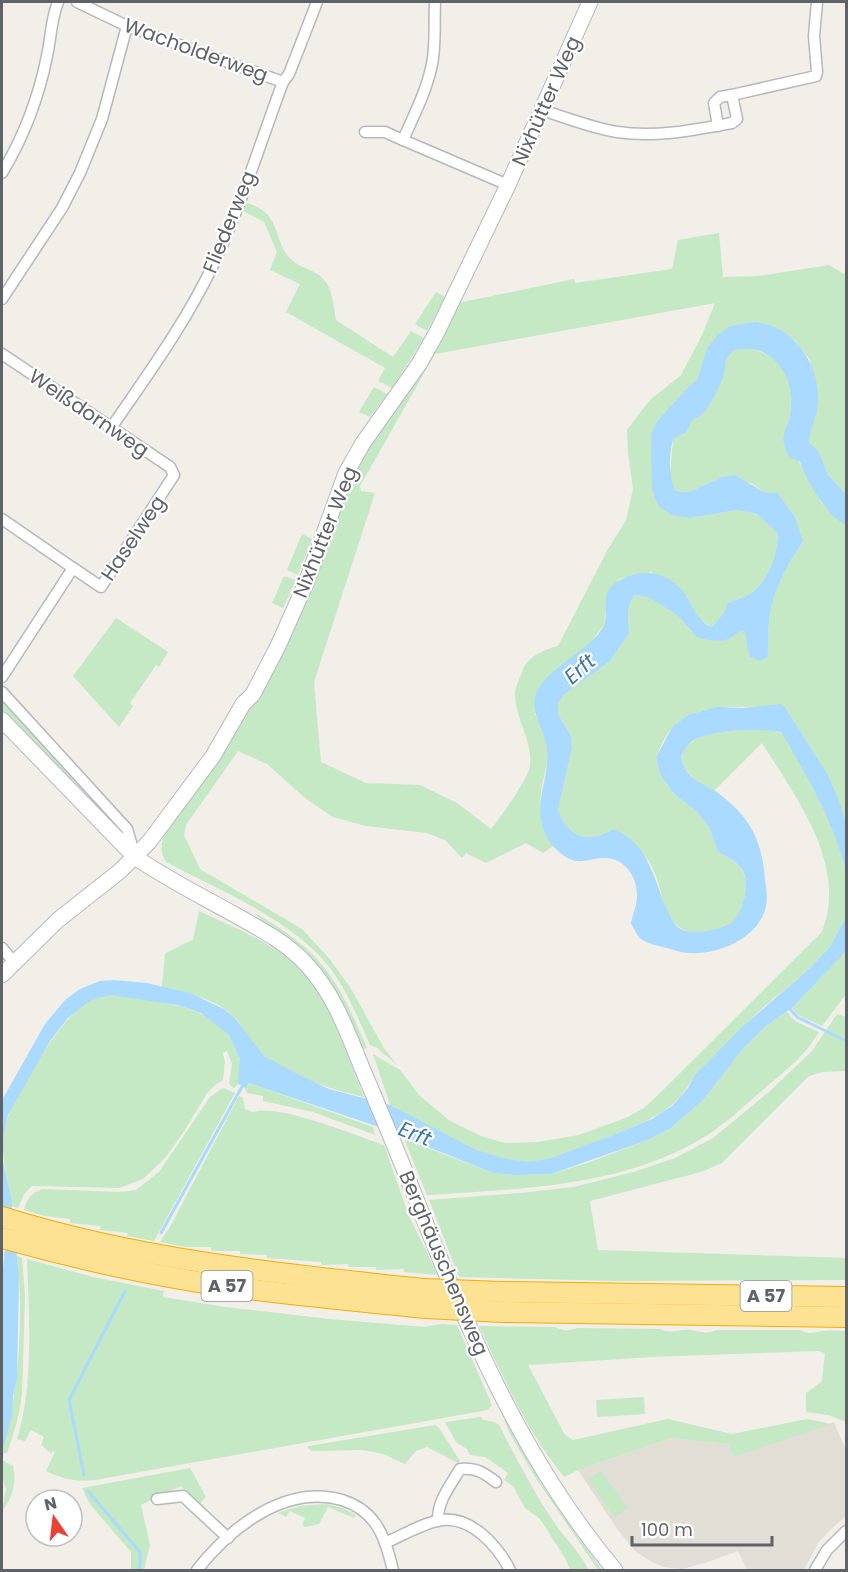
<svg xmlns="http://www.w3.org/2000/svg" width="848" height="1572" viewBox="0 0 848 1572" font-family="Poppins,sans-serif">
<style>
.education{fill:#e1ded6}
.green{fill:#c5e8c5;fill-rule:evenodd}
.water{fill:#aadaff}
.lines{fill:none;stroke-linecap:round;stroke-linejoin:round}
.stream{stroke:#aadaff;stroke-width:3}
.minor-casing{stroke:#b5b8bc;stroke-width:13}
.secondary-casing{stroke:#b6babf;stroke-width:17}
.motorway-casing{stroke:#f9ab00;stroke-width:22}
.minor{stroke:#fff;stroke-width:10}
.secondary{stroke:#fff;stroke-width:15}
.motorway{stroke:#fde293;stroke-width:20}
.motorway-bridge-casing{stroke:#f9ab00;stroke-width:22;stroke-linecap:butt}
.motorway-bridge{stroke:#fde293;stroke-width:20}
.labels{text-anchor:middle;stroke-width:4.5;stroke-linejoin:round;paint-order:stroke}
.shield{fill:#fff;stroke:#8f9295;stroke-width:1.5}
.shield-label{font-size:18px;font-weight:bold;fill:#5f6368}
.street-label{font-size:20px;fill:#5f6368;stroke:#fff}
.water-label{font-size:21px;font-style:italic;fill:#4174aa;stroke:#fff}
</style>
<rect width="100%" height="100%" fill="#f1efe8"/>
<polygon class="education" points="834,1422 846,1450 846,1516 830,1530 818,1543 804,1570 747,1569 738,1551 705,1563 682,1569 664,1567 650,1561 635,1551 618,1530 578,1470 671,1438 728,1444 734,1457"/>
<g class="green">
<path d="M245,202C250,204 257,206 262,210C280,222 276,248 293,261C304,270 319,270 327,284C333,294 334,309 336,320L393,357L411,331L424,338L392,388L378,381L385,368L286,312L300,284L270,270L277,252L264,222L242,210Z"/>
<path d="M719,233L723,277L758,276L829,265L844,274L846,273V494L828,475L819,452L809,442V433L816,415L817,400L810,360L796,342L777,328L703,361L697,380L690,385L658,420L652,489L691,518L737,510L757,514L778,534C777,555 769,581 750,594C743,598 734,600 727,603L725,611L712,627L699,619L687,596L651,572L620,579L608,591L604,625L535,714C541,725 546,736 547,749C549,764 543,777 541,791C539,805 546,835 553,846L543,853L526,843L486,863L466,853L462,858L445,840L427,833L366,826L333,817L306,799L267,764L238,751L186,825L184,835L200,869L302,929L328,957L350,987L384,1048L397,1065L377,1048L370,1045C359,1020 349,995 333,972C298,922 219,890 166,862C160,852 161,845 164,834L230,736L351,475L458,303L574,279L575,283L672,269L678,240ZM715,303L702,335L681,375L649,401L627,430L628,452L633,489L626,520L607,551L558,646C543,650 528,656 522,672C520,678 515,687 515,694C515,719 533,740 530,766C528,779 500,818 491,829L457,803L420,785L366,783L321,762L314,682L375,493L361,491L360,486L435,354Z"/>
<polygon points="436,292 445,297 427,331 415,324"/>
<path d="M749,347C760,352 773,356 781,366C797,384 791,415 784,435L822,504L846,525V822L827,773L785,707C753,708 695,700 672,728C665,736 660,747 656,757L660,774L674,794L696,811L709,827L718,852C726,857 739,862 743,872C750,885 743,914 731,923C726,927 715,930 709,931C659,942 667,887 648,860C639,848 624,838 613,829C588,845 569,838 558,810L572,748L571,736L558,714V703L565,694L609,662L629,634C629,619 625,607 635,595L648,596L676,614L691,631L725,641L741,630L745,632L749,656L768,657C768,618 769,601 788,566C792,557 799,550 803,542L795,517L778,493L764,492L751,483L722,477L689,492L675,491L670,476L673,438L687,432L691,422L704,413L724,375L726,360L733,351Z"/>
<polygon points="374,387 387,394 370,417 359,412"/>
<polygon points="302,534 312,539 298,575 287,570"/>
<polygon points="284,576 296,580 283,608 272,603"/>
<polygon points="116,618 168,652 159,667 156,665 130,703 133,706 119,727 73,676"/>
<polygon points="2,700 96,806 120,829 118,831 41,754 2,710"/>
<path d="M765,729L781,732L806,773L825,812L837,841L846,871V917L829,948L810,968L758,1012L694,1076C676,1110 654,1118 620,1132C594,1143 557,1162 529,1162C479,1161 432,1128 390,1105L373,1054L400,1070L420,1096L450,1121L481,1136L505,1143L538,1142L579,1135L628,1117L644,1108L658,1095L822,932C824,925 827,918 828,910C837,850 792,791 762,743L714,791C698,784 685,775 681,756C684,751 687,744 693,741C713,729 743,731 765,729Z"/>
<path d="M199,911C232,927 271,941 298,967C329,996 348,1058 364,1097C330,1089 295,1078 266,1057C254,1048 246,1032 237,1020C219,999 187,993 162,987L165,954L181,945L193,940Z"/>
<path d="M255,913C323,952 337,978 367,1048L360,1050L274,929L258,917Z"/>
<polygon points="846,950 846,994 822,1026 798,1015 792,1008"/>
<path d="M111,995C153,1001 233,1005 240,1060C241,1068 239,1076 238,1084L234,1088L229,1084L232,1064L227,1051L223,1053L225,1062L223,1080L214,1086L207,1093L185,1130L165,1158L143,1179L119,1188L32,1186L24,1194L18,1208L11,1206C9,1182 1,1159 3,1134C7,1104 62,1015 89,1001C95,998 104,997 111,995Z"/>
<path d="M787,1012L795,1021L819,1032C805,1057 781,1074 759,1093C742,1108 725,1124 706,1136C624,1187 521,1189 427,1195L404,1139L493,1173L514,1175L551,1174L587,1163L648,1140L671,1128L703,1100L743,1049L766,1026Z"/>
<polygon points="837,1014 846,1017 846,1071 823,1072 809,1076 722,1163 701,1172 590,1201 598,1250 846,1258 846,1280 618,1281 459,1277 429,1200 520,1193 573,1187 634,1172 675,1158 713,1138 770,1091 812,1051"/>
<polygon points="249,1083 373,1127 375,1135 313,1112 263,1101 263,1096 247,1093 245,1088"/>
<path d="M223,1088L235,1093L154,1241L127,1236L128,1233L100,1230L101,1226L70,1223V1219L45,1216L24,1210C28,1198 30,1194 42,1189L120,1192L136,1190L159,1172L210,1097Z"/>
<path d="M239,1096L243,1098L245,1109L253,1112C277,1103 357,1136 384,1145L409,1216L438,1275L404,1272V1269L376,1270V1267H349L348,1264L321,1265V1262L267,1258V1255L240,1254V1251H211V1247H185L160,1242L171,1225Z"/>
<path d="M17,1256L22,1258L25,1297L22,1393C20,1414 14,1433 7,1453H2C19,1390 24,1322 17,1256Z"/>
<path d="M27,1259L93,1277L164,1291L163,1297L225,1307L329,1319L425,1327L441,1324L457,1325L492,1405L488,1410L95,1480C76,1482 63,1479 46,1471L55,1452L52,1451V1454L41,1445L44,1437L31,1430L25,1441L17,1439C34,1384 29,1316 27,1259Z"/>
<path d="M479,1326L555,1327C562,1331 570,1331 577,1328L660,1329C672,1335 679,1328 691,1330C700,1331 706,1335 716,1330H800C809,1336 815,1331 825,1331C832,1330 839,1331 846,1331V1422L828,1415L806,1412V1393L822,1381L825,1353L818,1351L652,1357L528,1365L565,1435L573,1440L668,1419L732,1434L807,1419L831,1424L734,1457L728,1444L671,1438L578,1470L564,1477C528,1433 503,1377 479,1326Z"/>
<polygon points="644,1397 645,1414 597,1417 596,1400"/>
<path d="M502,1414H504C532,1469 566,1520 602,1570H598L535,1477L510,1434Z"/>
<path d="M481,1417L483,1420L494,1422L499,1425C518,1461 537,1500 562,1533C572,1545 581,1556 589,1570H570L565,1558L540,1519L525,1508L513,1486L504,1480L508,1473L485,1457L470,1455L467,1449L456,1442L445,1422Z"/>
<polygon points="435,1425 439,1428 458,1458 460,1461 458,1463 427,1447 416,1451 405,1464 383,1454 363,1450 311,1451 307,1447 309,1446"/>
<path d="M2,1460L13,1466C17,1482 12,1499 2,1511L6,1489L2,1476Z"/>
<polygon points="190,1468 206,1497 199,1505 181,1486 141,1505 150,1545 144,1570 131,1570 131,1552 89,1503 82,1488"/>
<polygon points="601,1471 628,1508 615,1517 588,1480"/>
<polygon points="327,1504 342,1508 356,1515 354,1518 328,1507 319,1524 306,1527 302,1525 305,1518 290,1511 286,1517 278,1513 300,1506"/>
</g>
<g class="water">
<path d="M756,322C763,324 773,325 779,329C808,346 824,381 816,415C813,425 809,432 809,442L819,452L828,475L846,494V525C827,516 807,482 800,462L789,457C786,450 782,442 784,435C784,430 787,426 788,422C795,398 791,374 772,358C759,348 748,347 733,351L726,360L724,375L716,394L704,413L691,422L687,432L673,439C669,458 668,472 675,491L689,492L722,477L735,475L764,492L778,493L795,517L803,541C799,550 792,557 788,566C769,601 768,618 768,657L760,661L749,656L745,632L741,631L725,641L708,640L697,637L676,614L648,597L635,595C625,607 629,619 629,634L609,662L565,694L558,703V714L571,736L572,748L558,810C568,837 588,845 613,829C650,844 652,877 667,909C670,915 673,924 679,928C690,936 722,930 732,922C743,912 750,885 743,871C738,862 727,857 718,852L709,827L696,811L674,794L660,774L656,757L673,726L688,715L717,707L742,708L780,704L785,707L827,773L839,801L846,822V871C832,819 808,777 781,732C758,728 712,729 692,741C687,745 684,751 681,756C687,784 704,781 722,796C751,819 762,841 765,879C766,887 768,897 766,906C759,938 719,955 689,953C682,953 674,950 667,948C659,946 648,944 641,939C637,936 634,928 631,924C632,915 637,906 637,897C638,878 625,857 603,858C595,858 585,862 576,861C565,859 554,849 548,839C530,806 550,781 547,750C546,732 531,715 535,697C542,669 592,651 604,625C608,615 603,598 609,589C616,580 626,577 636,574C656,569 676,580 687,597C695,609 697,621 712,627L725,611L727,603C734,600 743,598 750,594C769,581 777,555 778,534L757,514L737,510L691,518L672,515L658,506L652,489L651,434L658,420L690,385L697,380L707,348L719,334L730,326Z"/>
<polygon points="846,917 846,950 844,953 792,1008 766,1026 743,1049 703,1100 671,1128 648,1140 551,1174 514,1175 493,1173 376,1126 249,1083 245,1088 238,1084 240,1059 229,1035 201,1013 177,1005 111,995 95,999 88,1002 68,1018 50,1041 8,1115 4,1133 3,1161 11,1198 19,1277 17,1379 13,1396 12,1415 2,1453 2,1282 5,1245 2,1214 2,1100 45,1024 65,1000 80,989 100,981 114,980 147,983 190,993 224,1009 235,1018 264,1056 303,1077 329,1089 390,1105 476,1150 506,1159 529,1162 552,1158 608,1137 652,1119 672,1106 688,1088 694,1076 741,1028 810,968 829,948"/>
</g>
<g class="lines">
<g class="stream">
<polyline points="789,1008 797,1017 846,1041"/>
<polyline points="161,1233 244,1083"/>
<polyline points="84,1475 69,1400 125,1291"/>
<polyline points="88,1491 140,1552 140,1566 138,1570"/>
</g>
<g class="minor-casing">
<g id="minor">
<polyline points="77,2 127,26 283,82"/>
<path d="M542,110C567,118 592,128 617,132C656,138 694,130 732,123L737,119L732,95L816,76L817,72L814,36L817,2"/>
<polyline points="718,126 714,103 720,97 732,95"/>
<path d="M365,132H385L403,140C414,115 427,90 432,64C436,44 434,22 435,2"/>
<polyline points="403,140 508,185"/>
<path d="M2,173C23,138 39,96 47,56C51,38 51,19 58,2"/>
<polyline points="2,299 62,208 80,173 102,119 127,26"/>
<polyline points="2,354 170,467 174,475 101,587 73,568 2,677"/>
<path d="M111,428C148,374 187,321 215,261C242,203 261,141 283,82L289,74L317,2"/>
<polyline points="2,519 73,568"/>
<polyline points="2,692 127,829 135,856"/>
<polyline points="2,948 14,962"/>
<polyline points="157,1499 183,1496 228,1538"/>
<path d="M438,1521C437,1501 451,1485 460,1469C477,1468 483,1472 496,1482"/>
<path d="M385,1543C401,1536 425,1522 442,1520C472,1516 498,1547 510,1570"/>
<path d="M197,1570C230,1528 285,1484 342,1500C355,1504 367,1512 375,1523C385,1537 389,1555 393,1570"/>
<polyline points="815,1570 827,1550 846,1531"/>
</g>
</g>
<g class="secondary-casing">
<g id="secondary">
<path d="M2,720L135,857C167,879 203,897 237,916C262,930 287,943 307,965C334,994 347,1031 362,1068C379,1108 396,1148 412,1189C465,1323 521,1459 615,1570"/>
<polyline points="2,975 58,920 120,871 149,842 213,756 243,704 253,694 278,646 306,583 346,473 363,443 419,364 437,332 508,185 590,2"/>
</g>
</g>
<g class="motorway-casing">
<g id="motorway">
<path d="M2,1217C139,1260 281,1274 423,1289"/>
<path d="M2,1238C66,1256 132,1271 198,1282C274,1294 350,1300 426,1308"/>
<polyline points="501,1292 846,1297"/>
<polyline points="503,1312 846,1317"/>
</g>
</g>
<use href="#minor" class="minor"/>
<use href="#secondary" class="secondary"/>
<use href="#motorway" class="motorway"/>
<g class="motorway-bridge-casing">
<g id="motorway-bridge">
<polyline points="423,1289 501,1292"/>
<polyline points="426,1308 503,1312"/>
</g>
</g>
<use href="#motorway-bridge" class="motorway-bridge"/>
</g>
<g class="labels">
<g class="shield">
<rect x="201.5" y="1271" width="51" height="30" rx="4.5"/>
<rect x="740.5" y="1281" width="51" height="30" rx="4.5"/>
</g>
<g class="shield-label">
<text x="227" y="1292">A 57</text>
<text x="766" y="1302">A 57</text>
</g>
<g class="street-label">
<text transform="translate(196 50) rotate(20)" y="7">Wacholderweg</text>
<text transform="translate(546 101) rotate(-66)" y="7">Nixhütter Weg</text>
<text transform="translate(229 222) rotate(-68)" y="7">Fliederweg</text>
<text transform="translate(89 413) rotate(34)" y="7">Weißdornweg</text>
<text transform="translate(325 532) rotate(-68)" y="7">Nixhütter Weg</text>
<text transform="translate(133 538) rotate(-56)" y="7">Haselweg</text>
<text transform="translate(444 1263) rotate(67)" y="7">Berghäuschensweg</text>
</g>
<g class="water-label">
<text transform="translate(580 669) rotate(-41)" y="7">Erft</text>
<text transform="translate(415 1134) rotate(22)" y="7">Erft</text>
</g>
</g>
<rect width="848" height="1572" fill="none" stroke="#5f6368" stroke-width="6"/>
<g transform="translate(54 1518) rotate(346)"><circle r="28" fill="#ffffff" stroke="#bfc1c3" stroke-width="1.5"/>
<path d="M0-4.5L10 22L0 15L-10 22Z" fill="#ea4335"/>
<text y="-9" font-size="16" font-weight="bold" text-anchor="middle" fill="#5f6368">N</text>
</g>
<path d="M632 1536v9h140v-9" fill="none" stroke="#5f6368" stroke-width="3"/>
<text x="641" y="1536" font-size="18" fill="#5f6368" stroke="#ffffff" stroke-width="4.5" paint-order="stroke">100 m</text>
</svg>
